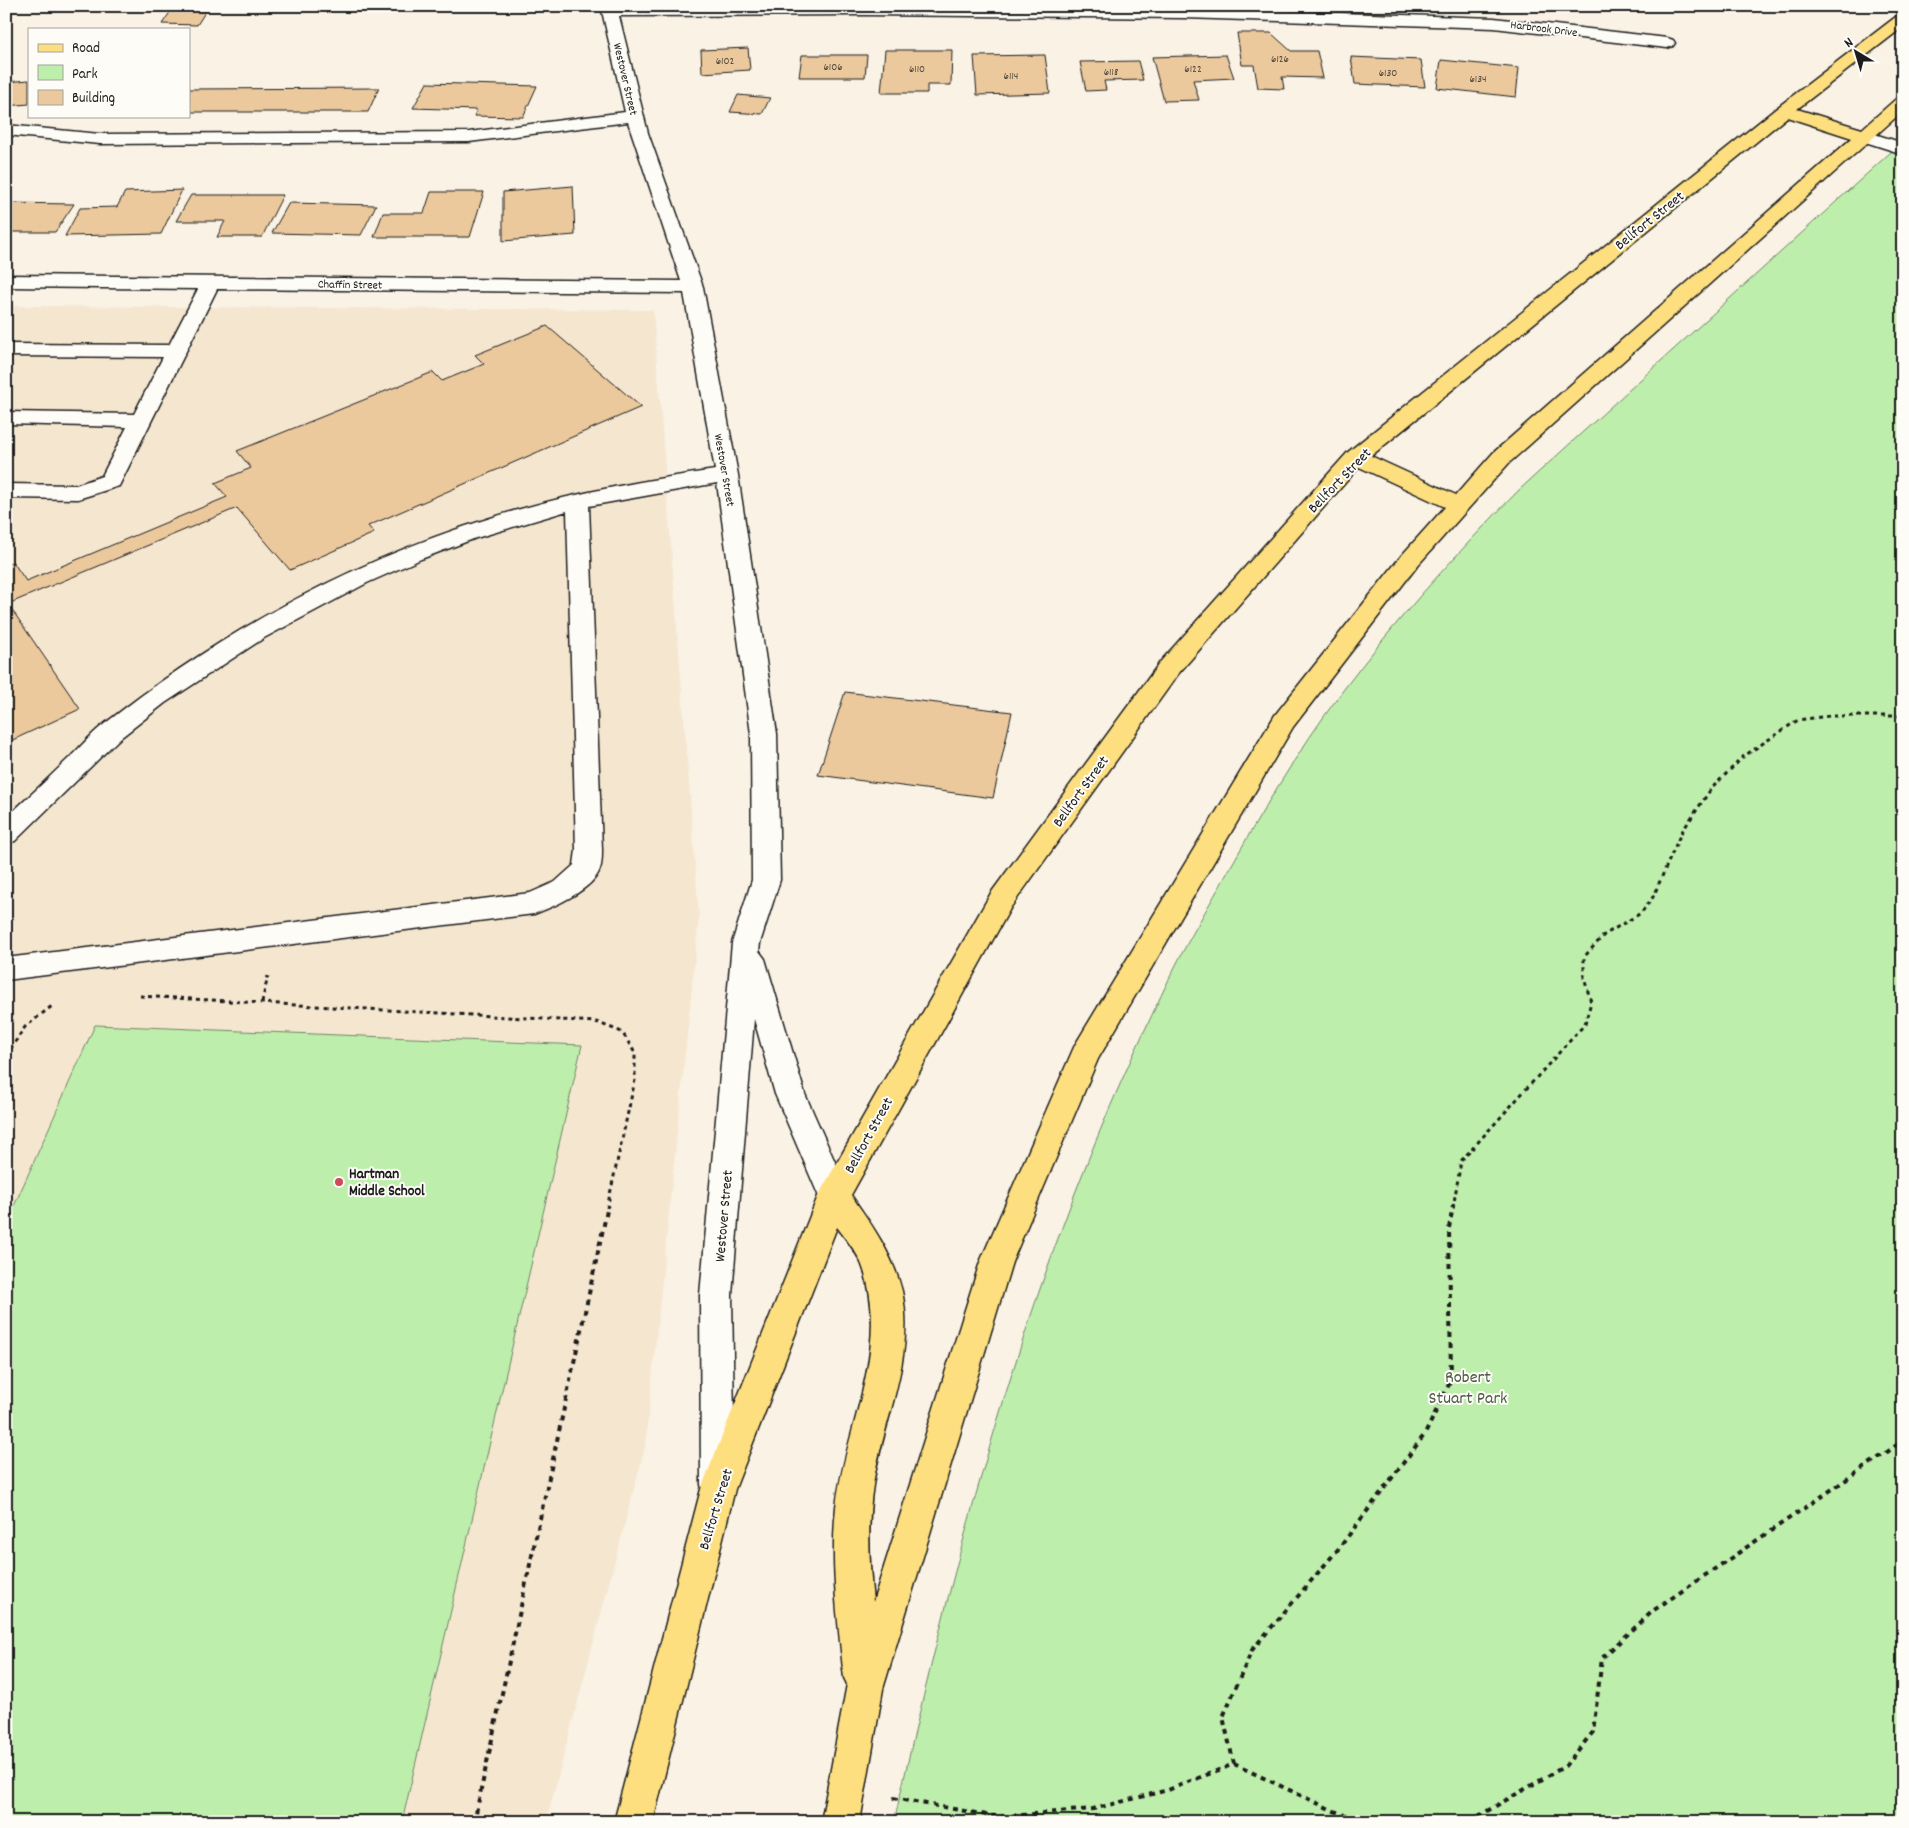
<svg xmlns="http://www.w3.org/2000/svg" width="1909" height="1828" viewBox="0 0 1909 1828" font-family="Dekko,sans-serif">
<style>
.built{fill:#f5e6cf}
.green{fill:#beeeac;stroke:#6d8564}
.building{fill:#ebc99d;stroke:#1c1c1c}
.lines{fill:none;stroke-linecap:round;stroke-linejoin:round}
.minor-casing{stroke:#1c1c1c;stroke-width:3}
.major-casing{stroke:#1c1c1c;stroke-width:3}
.path-far1{stroke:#1c1c1c;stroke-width:3;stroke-dasharray:4 4;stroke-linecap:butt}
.path{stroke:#1c1c1c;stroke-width:4;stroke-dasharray:5 5;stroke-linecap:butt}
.minor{fill:#fdfcf7;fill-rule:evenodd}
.major{fill:#fedf80;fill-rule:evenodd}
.poi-dot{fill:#d1495b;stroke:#fdfcf7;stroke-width:2}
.labels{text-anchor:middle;stroke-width:4;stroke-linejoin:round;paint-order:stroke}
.far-number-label{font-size:11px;fill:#50473c}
.far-street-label{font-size:12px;fill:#1c1c1c;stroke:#fdfcf7}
.street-label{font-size:15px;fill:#1c1c1c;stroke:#fdfcf7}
.poi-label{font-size:15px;font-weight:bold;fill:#1c1c1c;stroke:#fdfcf7;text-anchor:start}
.near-park-label{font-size:18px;fill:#4d5b47;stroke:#fdfcf7}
</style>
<rect width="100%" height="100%" fill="#f9f2e5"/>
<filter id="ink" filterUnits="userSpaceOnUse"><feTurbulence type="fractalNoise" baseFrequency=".02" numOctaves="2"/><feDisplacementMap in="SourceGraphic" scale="10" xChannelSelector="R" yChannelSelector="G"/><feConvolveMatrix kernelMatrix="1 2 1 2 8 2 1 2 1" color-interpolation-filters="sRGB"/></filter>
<g filter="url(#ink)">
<polygon class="built" points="6,306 653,310 699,917 645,1447 546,1822 6,1822"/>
<g class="green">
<path d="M1903,141V1822H894C955,1555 1025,1285 1142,1036C1155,1009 1167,982 1181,955C1195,929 1210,903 1225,877C1260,814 1298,751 1341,693C1395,621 1456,554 1519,490Z"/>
<polygon points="95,1025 582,1045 402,1822 6,1822 6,1224"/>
</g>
<g class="building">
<polygon points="173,8 207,9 197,25 162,24"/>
<polygon points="1237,33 1271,33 1291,51 1317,51 1323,78 1282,77 1284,89 1258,88 1254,65 1242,65"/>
<polygon points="748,48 750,70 702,73 701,50"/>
<polygon points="885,50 952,50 951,85 927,85 927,93 881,93"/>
<polygon points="802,55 867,55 865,77 799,77"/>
<polygon points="1045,55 1050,93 977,95 974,56"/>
<polygon points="1226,55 1234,78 1193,80 1199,100 1164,101 1152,57"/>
<polygon points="1351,57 1421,60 1425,87 1355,84"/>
<polygon points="1441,60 1519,68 1516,97 1437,88"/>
<polygon points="1138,61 1143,80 1104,81 1106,90 1086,91 1080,62"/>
<polygon points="29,80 29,104 6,106 6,82"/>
<polygon points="427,83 537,86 523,117 474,116 477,110 413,108"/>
<polygon points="379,88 368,112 189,112 189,89"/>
<polygon points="738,95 770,98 762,114 730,112"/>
<polygon points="573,186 575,235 503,241 503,192"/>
<polygon points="182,190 161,234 65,236 80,208 117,207 125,192"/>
<polygon points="431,192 484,192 470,237 374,237 383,213 424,213"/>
<polygon points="191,195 283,195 262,237 217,237 225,221 176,221"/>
<polygon points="6,203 74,204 55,232 6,232"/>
<polygon points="289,203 376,205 361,235 272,233"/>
<polygon points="547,326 641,407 368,526 374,533 290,570 237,508 8,604 80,709 6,743 6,565 13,562 26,581 227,497 215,483 251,468 237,451 433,372 442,381 484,364 475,355"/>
<polygon points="845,692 1012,712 993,798 818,775"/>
</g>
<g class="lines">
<g class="minor-casing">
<g id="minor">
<path d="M603,6L1184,8L1494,18L1667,38L1673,40L1675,43L1673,46L1667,48L1494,28L1184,18L864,15L619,16L648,133L703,287L738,475L777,734L780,880L760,943L759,951L765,959L805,1094L850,1196L845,1206L834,1210L823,1206L775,1094L754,1019L732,1295L735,1485L730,1497L718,1502L706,1497L701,1485L700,1295L732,943L752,880L751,734L717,483L589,506L602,850C602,856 602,864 600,869C593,890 553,907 534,914L6,980V958L530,893L555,882L574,865L576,850L567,511L476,538L421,559L367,583L264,638L165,703L119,739L15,841L6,844V818C26,799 46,781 65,762C78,750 89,736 103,725C225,628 367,553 517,510C582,491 648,480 715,470L684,293L217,289L119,486L78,499L6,498V484L76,485L102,476L127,427L6,424V412L134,414L163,357L6,356V344L169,345L198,289L6,287V275L681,281L628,122L469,142L100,144L6,135V125L100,134L469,132L625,112L602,11Z"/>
<polygon points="1865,131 1903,143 1903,154 1859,140 1856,136 1859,132"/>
</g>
</g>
<g class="major-casing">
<path id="major" d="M1903,14V27L1797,109L1862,129L1897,98L1903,97V111L1509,463L1418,565L1293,727L1098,1059L1012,1262L883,1689L860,1822H821L847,1684L844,1678C838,1622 830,1564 836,1507C845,1427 892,1346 862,1265C857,1252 846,1239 837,1227L735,1489L653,1822H614L701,1489L818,1196L991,893L1161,661L1348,452L1778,107L1897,16ZM1787,117L1852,138L1493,453L1456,495L1371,456ZM1359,467L1445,507L1402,555L1275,715L1075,1045L980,1262L873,1602C869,1563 867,1523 873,1485C883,1421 916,1357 902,1291C893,1255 872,1225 851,1195L1011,907L1179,673Z"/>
</g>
<g class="path-far1">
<polyline points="140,996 596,1022 622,1032 635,1053 635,1080 607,1208"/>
<polyline points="262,1002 268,976"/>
<polyline points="6,1056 25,1027 52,1006"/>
<polyline points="1453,1208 1461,1161 1585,1024 1591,1002 1584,978 1584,957 1604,935 1641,913 1653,897 1681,833 1711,789 1744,756 1798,720 1830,716 1903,716"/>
</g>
<g class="path">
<polyline points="1234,1764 1223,1717 1252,1650 1340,1547 1425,1434 1451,1380 1449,1228 1453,1206"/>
<polyline points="893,1798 998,1817 1093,1809 1168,1790 1234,1764 1334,1811 1366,1822"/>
<polyline points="474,1822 608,1206"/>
<polyline points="1459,1822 1475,1818 1565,1766 1593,1732 1602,1658 1654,1610 1893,1448 1903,1439"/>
</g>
<use href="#minor" class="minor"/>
<use href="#major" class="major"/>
</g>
</g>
<circle class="poi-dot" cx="339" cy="1182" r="5"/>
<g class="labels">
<g class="far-number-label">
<text x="1280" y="62">6126</text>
<text x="725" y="64">6102</text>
<text x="833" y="70">6106</text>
<text x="917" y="72">6110</text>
<text x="1193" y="72">6122</text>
<text x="1111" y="75">6118</text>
<text x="1388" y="76">6130</text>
<text x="1011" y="79">6114</text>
<text x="1478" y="82">6134</text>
</g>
<g class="far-street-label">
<text transform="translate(1544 28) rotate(7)" y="4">Harbrook Drive</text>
<text transform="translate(626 79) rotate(77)" y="4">Westover Street</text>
<text transform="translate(350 284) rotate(1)" y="4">Chaffin Street</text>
<text transform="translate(725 470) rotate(80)" y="4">Westover Street</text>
</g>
<g class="street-label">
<text transform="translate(1649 220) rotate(-39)" y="5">Bellfort Street</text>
<text transform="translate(1339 480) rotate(-46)" y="5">Bellfort Street</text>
<text transform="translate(1080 791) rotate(-54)" y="5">Bellfort Street</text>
<text transform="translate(868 1135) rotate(-61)" y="5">Bellfort Street</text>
<text transform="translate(723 1216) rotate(-85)" y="5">Westover Street</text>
<text transform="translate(715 1509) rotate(-73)" y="5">Bellfort Street</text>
</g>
<g class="poi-label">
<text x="349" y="1178">Hartman<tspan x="349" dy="17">Middle School</tspan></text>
</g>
<g class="near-park-label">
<text x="1468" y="1382">Robert<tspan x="1468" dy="21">Stuart Park</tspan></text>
</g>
</g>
<rect width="1909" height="1828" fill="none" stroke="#fdfcf7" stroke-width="25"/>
<rect x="12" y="12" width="1884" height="1803" fill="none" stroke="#1c1c1c" stroke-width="2" filter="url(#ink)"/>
<rect x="28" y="28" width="162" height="90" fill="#fdfcf7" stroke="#a3a29f"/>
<rect x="38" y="44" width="25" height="8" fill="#fedf80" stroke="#a3a29f"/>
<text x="72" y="52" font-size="15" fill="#1c1c1c">Road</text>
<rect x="38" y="65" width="25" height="15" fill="#beeeac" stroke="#a3a29f"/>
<text x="72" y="78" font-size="15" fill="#1c1c1c">Park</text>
<rect x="38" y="90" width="25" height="15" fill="#ebc99d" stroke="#a3a29f"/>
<text x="72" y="102" font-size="15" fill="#1c1c1c">Building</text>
<g transform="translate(1856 52) rotate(322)" stroke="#fdfcf7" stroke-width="4" paint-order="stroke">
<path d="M0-4L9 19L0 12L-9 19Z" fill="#1c1c1c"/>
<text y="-8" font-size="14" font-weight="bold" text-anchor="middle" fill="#1c1c1c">N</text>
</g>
</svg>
